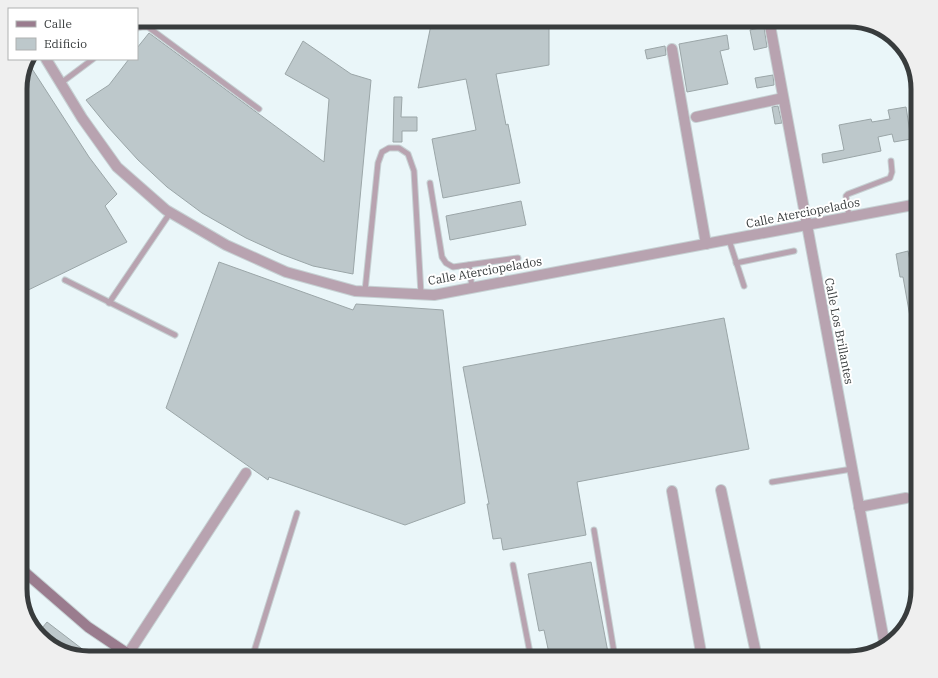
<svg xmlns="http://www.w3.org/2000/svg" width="938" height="678" viewBox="0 0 938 678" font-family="'IBM Plex Serif',serif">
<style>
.building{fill:#bdc8cb;stroke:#9ba6a8}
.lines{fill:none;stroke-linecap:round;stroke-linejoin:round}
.lane-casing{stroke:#c6d1d3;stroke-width:7}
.street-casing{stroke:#c6d1d3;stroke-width:12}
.secondary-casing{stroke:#c6d1d3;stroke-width:12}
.lane{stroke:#b8a3b0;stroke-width:5}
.street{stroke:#b8a3b0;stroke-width:10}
.secondary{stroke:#9a7c8e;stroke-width:10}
.labels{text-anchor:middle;stroke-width:4;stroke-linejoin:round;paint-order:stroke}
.street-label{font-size:12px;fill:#383c3d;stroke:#fff}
.rim{fill:none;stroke:#383c3d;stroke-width:5}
</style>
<rect width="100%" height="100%" fill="#eaf6f9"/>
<g class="building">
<polygon points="432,20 498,20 499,28 513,28 514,20 549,20 549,65 496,74 506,125 508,124 520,183 443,198 432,139 476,130 466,79 418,88"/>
<polygon points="764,27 767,47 754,50 750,30"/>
<polygon points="149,33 324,162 329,99 285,74 303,41 351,74 371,80 353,274 313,266 281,254 246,238 202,213 167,187 138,160 108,127 86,100 109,85 129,59 137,59 137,48"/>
<polygon points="727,35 729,49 720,51 728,84 687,92 679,44"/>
<polygon points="665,46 666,55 647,59 645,50"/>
<polygon points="27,61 89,157 117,194 105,206 127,242 20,294 20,85"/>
<polygon points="773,75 774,85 757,88 755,78"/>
<polygon points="394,97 402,97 401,117 417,117 417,131 402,131 402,142 393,142"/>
<polygon points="778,106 782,123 775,124 772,107"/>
<polygon points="906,107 911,139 894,142 892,134 878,137 881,151 823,163 822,154 844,150 839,125 871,119 872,122 890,119 888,110"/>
<polygon points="521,201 526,225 450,240 446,216"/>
<polygon points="908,251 918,300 918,327 912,328 903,277 900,277 896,254"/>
<polygon points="219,262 353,310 356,304 443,310 465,503 405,525 269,477 268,480 166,408"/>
<polygon points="724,318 749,449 577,482 586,535 503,550 501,538 493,539 487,504 489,504 463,367"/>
<polygon points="591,562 609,658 550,658 544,630 539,631 528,574"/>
<polygon points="47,622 94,658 89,658 47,644 38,633"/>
</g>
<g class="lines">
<g class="lane-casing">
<g id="lane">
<polyline points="137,28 142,27 148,27 259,109"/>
<polyline points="61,83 93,59"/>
<polyline points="430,183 442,257 446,263 453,267 518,258"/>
<polyline points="849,217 846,196 848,194 890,178 892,172 891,161"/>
<polyline points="729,240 744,286"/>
<polyline points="736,263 794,251"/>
<polyline points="469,265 472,288"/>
<polyline points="65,280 175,335"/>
<polyline points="365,291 378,163 382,152 389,148 399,148 408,154 414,171 421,294"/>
<polyline points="109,303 170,213"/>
<polyline points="772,482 852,469"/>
<polyline points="594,530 615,658"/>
<polyline points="513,565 531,658"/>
<polyline points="252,658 297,513"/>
</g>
</g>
<g class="street-casing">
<g id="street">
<polyline points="769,20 885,646"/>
<polyline points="672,49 706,244"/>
<polyline points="46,59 82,118 117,167 166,210 226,245 286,272 355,291 434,295 918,204"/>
<polyline points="696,117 783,98"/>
<polyline points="721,490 757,658"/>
<polyline points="672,491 702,658"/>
<polyline points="859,507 906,498"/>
<polyline points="128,654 246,473"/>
</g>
</g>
<g class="secondary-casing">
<polyline id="secondary" points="20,568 88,627 134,658"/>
</g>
<use href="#lane" class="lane"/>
<use href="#street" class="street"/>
<use href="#secondary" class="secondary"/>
</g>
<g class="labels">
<g class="street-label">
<text transform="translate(803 213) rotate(-11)" y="4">Calle Aterciopelados</text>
<text transform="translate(485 271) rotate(-10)" y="4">Calle Aterciopelados</text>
<text transform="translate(839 331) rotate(79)" y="4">Calle Los Brillantes</text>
</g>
</g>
<path d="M0 0H938V678H0ZM89 27H849A62 62 0 0 1 911 89V589A62 62 0 0 1 849 651H89A62 62 0 0 1 27 589V89A62 62 0 0 1 89 27Z" fill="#efefef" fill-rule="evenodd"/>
<path class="rim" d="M89 27H849A62 62 0 0 1 911 89V589A62 62 0 0 1 849 651H89A62 62 0 0 1 27 589V89A62 62 0 0 1 89 27Z"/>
<rect x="8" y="8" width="130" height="52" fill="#ffffff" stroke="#afb1b1"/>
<rect x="16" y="21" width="20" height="6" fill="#9a7c8e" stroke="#afb1b1"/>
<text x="44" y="28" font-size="12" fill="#383c3d">Calle</text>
<rect x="16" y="38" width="20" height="12" fill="#bdc8cb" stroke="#afb1b1"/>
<text x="44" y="48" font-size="12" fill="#383c3d">Edificio</text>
</svg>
